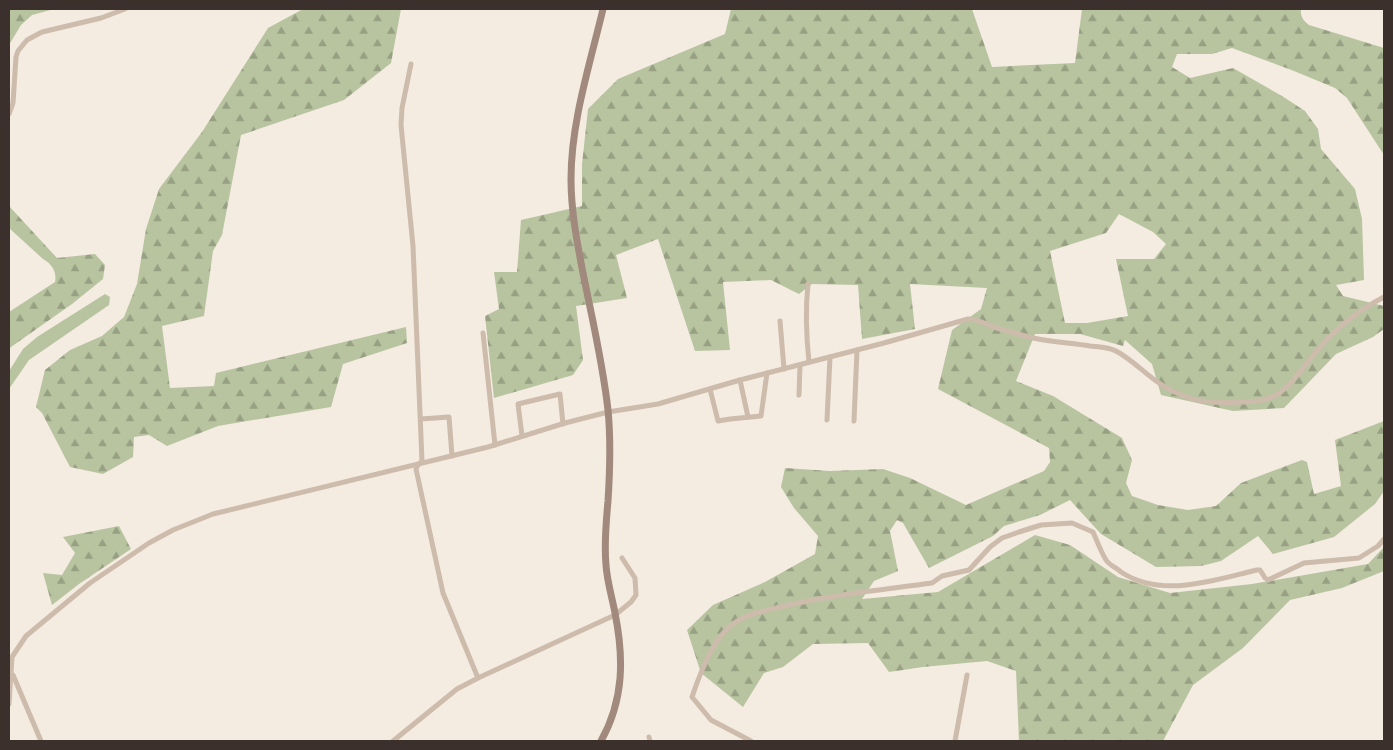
<svg xmlns="http://www.w3.org/2000/svg" width="1393" height="750" viewBox="0 0 1393 750" font-family="'Sofia Sans Condensed',sans-serif">
<style>
.forest{fill:url(#forest-firs);fill-rule:evenodd}
.green{fill:#b8c4a0}
.lines{fill:none;stroke-linecap:round;stroke-linejoin:round}
.street{stroke:#cdbbac;stroke-width:5}
.secondary{stroke:#a18a7d;stroke-width:7}
</style>
<defs>
<pattern id="forest-firs" width="22" height="20" patternUnits="userSpaceOnUse" patternTransform="scale(1.25)"><rect width="22" height="20" fill="#b8c4a0"/><path d="M5 1l3.5 6h-7zM16 11l3.5 6h-7z" fill="#97a083"/></pattern>
</defs>
<rect width="100%" height="100%" fill="#f4ebe1"/>
<g class="forest">
<polygon points="9,9 54,9 32,15 21,25 9,45"/>
<polygon points="303,9 401,9 391,63 344,100 241,135 222,235 213,251 204,316 162,326 170,388 214,386 216,373 406,327 407,343 343,364 331,407 218,426 167,446 149,435 134,437 133,457 103,474 70,467 42,413 36,407 45,370 70,350 102,336 124,317 137,284 146,229 159,189 202,132 268,28"/>
<path d="M731,9H972L992,67L1075,63L1082,9H1301C1300,15 1303,21 1309,25L1384,48V155L1347,98L1335,88L1294,71L1232,48L1212,54H1177L1172,67L1190,78L1233,68L1282,96L1305,111L1318,129L1321,149L1355,189L1362,219L1364,280L1336,285L1343,296L1384,306V329L1373,337L1336,354L1284,408L1233,411L1161,395L1152,364L1125,340L1123,346L1080,334H1035L1016,381L1053,396L1122,438L1132,460L1126,483L1132,496L1158,505L1188,510L1216,506L1241,483L1302,460L1307,462L1314,494L1341,486L1335,440L1384,421V491L1375,504L1334,537L1273,554L1258,536L1221,561L1201,566L1156,567L1101,534L1070,500L1040,515L1004,526L993,536L929,568L903,523L897,520L890,531L898,571L874,581L862,599L938,592L1035,535L1070,545L1118,577L1170,593L1252,584L1368,564L1384,547V571L1342,588L1290,600L1243,648L1193,685L1163,741H1019L1016,671L987,661L923,667L889,672L868,643L813,644L783,667L764,673L743,707L701,673L687,630L713,605L765,582L815,554L818,536L794,508L781,487L785,468L830,471L883,469L910,478L966,505L1044,471L1050,462L1049,448L938,389L952,330L981,309L987,288L910,284L915,329L862,339L858,285L812,284L799,294L771,280L723,282L730,350L695,351L658,239L616,255L627,298L576,306L583,360L573,375L494,398L485,316L499,309L494,272H517L521,220L582,206V164L588,109L618,79L725,34ZM1119,214L1153,232L1166,244L1154,259H1116L1128,316L1087,323H1065L1050,251L1106,233Z"/>
<path d="M9,206L57,258L95,254L105,265L103,279L72,304L11,347L9,349V312L55,282C57,272 52,264 43,259L9,228Z"/>
<polygon points="119,526 131,549 79,584 52,605 43,573 62,575 75,553 63,537"/>
</g>
<polygon class="green" points="105,294 110,297 109,305 29,360 9,389 9,371 23,349 37,337"/>
<g class="lines">
<g class="street">
<polyline points="411,64 402,108 401,125 413,246 422,461 418,465 416,469 443,593 478,678"/>
<polyline points="9,114 13,103 16,57 18,51 27,40 42,32 101,18 125,9"/>
<path d="M808,284C805,312 806,334 809,362"/>
<polyline points="780,321 784,369"/>
<polyline points="483,333 495,445"/>
<polyline points="740,380 748,417"/>
<polyline points="710,389 718,421 730,419 761,416 767,373"/>
<polyline points="799,395 800,365"/>
<polyline points="421,419 449,417 452,456"/>
<polyline points="827,420 830,357"/>
<polyline points="854,421 857,350"/>
<polyline points="522,436 518,404 560,394 563,424"/>
<polyline points="13,675 41,741"/>
<path d="M9,704L12,657L26,636L90,583L149,543L173,530L213,514L488,447L565,423L608,412L658,404L740,380L884,343L968,319C978,319 987,325 997,328C1009,331 1021,335 1033,338C1052,342 1071,343 1090,346C1098,347 1108,347 1116,351C1133,360 1146,375 1162,385C1189,402 1211,404 1242,402C1252,402 1262,401 1272,397C1290,390 1307,361 1321,346C1339,326 1361,309 1384,297"/>
<polyline points="649,737 650,741"/>
<polyline points="393,741 457,689 478,678 615,615 631,602 636,595 635,578 622,558"/>
<path d="M751,741L711,720L692,697C699,676 714,637 733,624C747,614 763,611 780,607C829,595 881,590 932,583L942,576L969,570L990,547L1002,538L1019,532L1041,525L1072,523L1093,532C1097,541 1101,552 1106,560C1109,565 1117,568 1121,572C1162,599 1214,580 1257,570H1260L1265,578L1268,580L1304,563L1359,558L1378,546L1384,539"/>
<polyline points="955,741 967,675"/>
</g>
<path class="secondary" d="M601,741C624,700 624,658 615,613C612,597 607,581 606,565C604,544 606,522 608,501C610,470 611,440 608,410C603,364 592,318 583,273C577,242 571,211 571,179C571,122 590,64 603,9"/>
</g>
<rect width="1393" height="750" fill="none" stroke="#3b302b" stroke-width="20"/>
</svg>
